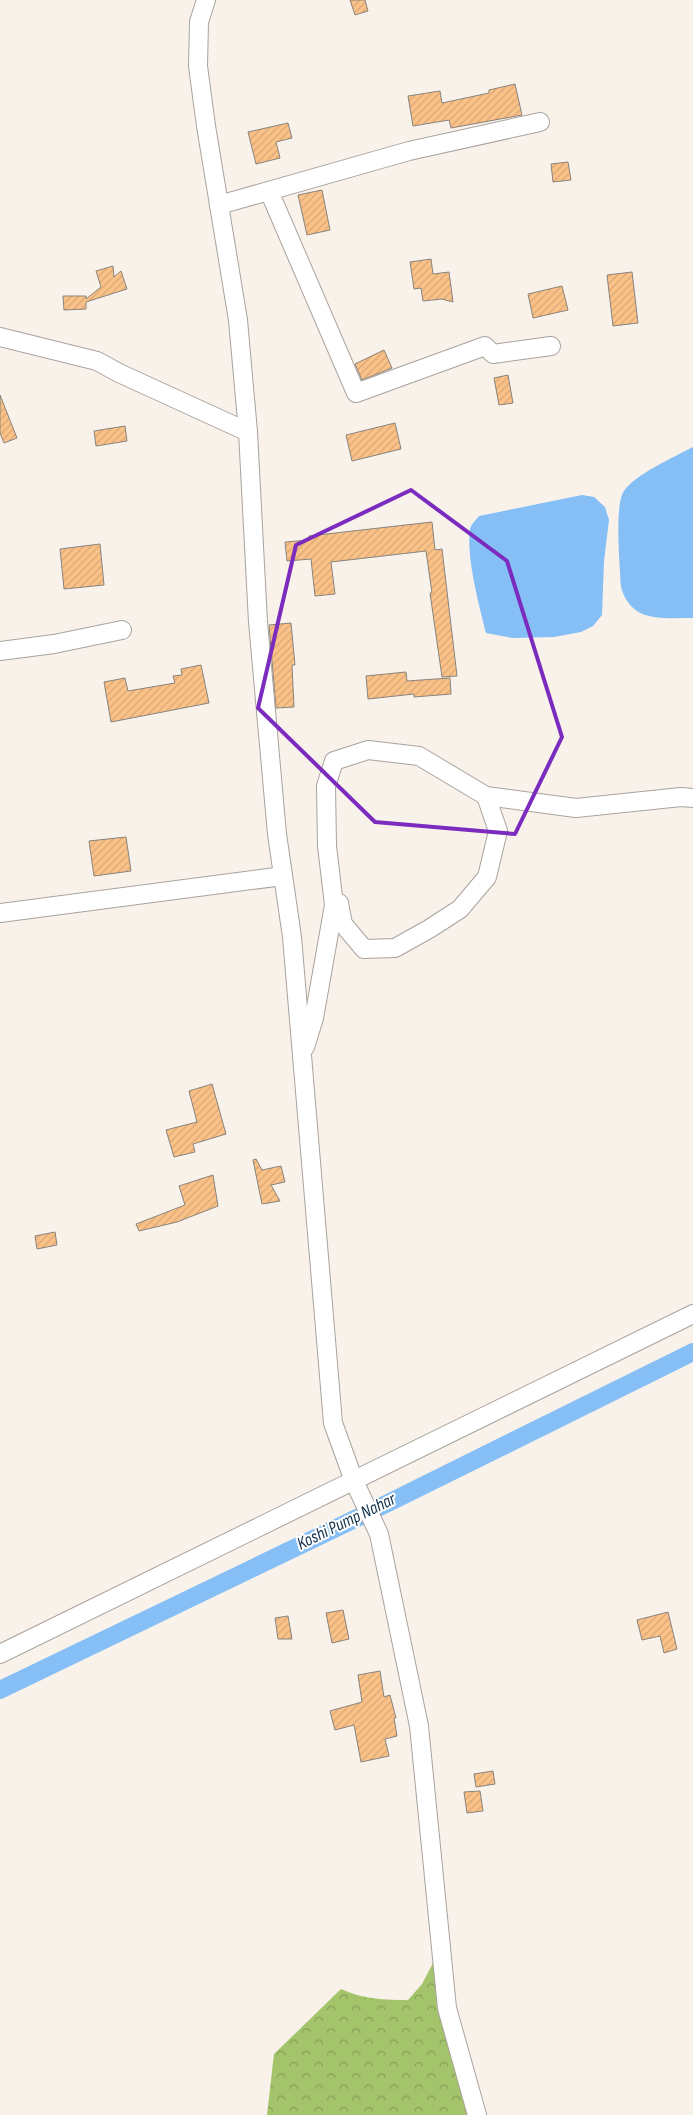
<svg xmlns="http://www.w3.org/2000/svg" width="693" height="2115" viewBox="0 0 693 2115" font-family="'Sofia Sans Condensed',sans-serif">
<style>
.forest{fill:url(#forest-crowns)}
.water{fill:#85bff5}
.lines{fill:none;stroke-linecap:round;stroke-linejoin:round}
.canal{stroke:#85bff5;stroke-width:18}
.building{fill:url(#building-hatch);stroke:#89837d}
.minor-casing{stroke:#a9a39d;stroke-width:20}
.minor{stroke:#fff;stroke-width:18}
.marked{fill:none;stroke:#7b2cbf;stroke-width:4;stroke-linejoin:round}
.labels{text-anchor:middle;stroke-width:4;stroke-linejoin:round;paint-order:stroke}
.water-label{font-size:18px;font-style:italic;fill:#163550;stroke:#fff}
</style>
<defs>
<pattern id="forest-crowns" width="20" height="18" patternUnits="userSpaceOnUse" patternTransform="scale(1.25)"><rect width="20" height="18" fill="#a3c46a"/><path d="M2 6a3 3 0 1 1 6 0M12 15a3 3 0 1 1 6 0" fill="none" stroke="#85a057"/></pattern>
<pattern id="building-hatch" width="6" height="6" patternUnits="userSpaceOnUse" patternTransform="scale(1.25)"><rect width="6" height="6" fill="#fbc288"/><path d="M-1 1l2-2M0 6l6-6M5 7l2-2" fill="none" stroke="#d7a776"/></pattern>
</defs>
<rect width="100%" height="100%" fill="#f9f2eb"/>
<path class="forest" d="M434,1961L471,2115H267L274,2054L341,1989C362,1999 385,2000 408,2000L422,1984Z"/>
<g class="water">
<path d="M693,447V618C662,618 631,623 621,587C620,567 614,505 624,491C634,475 676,456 693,447Z"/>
<path d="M582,495L594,497L605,507L609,520L604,561L602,615L593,626L581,632L554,637L512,638L486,633C479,605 466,557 470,529C471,524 476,520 479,516Z"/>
</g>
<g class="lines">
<polyline class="canal" points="0,1690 388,1503 693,1352"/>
</g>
<g class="building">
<polygon points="350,0 365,0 368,11 355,15"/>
<polygon points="515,84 522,115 451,128 449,120 413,126 408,96 440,91 442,103 489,93 489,90"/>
<polygon points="288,123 292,138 276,142 280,158 256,164 248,132"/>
<polygon points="568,162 571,180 553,182 551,164"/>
<polygon points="322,190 330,230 307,235 298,195"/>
<polygon points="431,259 433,274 449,272 453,302 442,299 423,301 421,288 414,289 410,262"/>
<polygon points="113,266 114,277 121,271 127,289 86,302 86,309 64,310 63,296 86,296 86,299 101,287 96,271"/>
<polygon points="632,272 638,323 613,326 607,275"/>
<polygon points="562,286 568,310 533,318 528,294"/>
<polygon points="384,350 392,368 362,380 355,364"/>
<polygon points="508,375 513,403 499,405 494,378"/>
<polygon points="0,395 17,438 4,443 0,433"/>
<polygon points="395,423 401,449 352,461 346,435"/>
<polygon points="125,426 127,441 96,446 94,431"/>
<polygon points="432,522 435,550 442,549 457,676 442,677 430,593 432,593 426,551 331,562 335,594 315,596 311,559 287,561 285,542 309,540 309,536"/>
<polygon points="100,544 104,585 64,589 60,549"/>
<polygon points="291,623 295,665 292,665 294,707 276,708 269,625"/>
<polygon points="201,665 209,703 111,722 104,682 125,678 128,691 175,683 173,676 182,675 181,669"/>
<polygon points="406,672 407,681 450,678 451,694 414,697 414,694 368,699 366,676"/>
<polygon points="126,837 131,871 94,876 89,841"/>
<polygon points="212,1084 226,1134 193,1144 195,1152 174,1157 166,1130 197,1122 189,1091"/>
<polygon points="256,1159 262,1170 281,1166 285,1182 271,1185 280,1201 262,1204 253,1160"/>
<polygon points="213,1175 218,1206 177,1222 139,1231 136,1224 185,1205 179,1186"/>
<polygon points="55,1232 57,1245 37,1249 35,1236"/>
<polygon points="343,1610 349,1639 332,1643 326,1613"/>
<polygon points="668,1612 677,1649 664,1653 660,1636 642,1640 637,1620"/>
<polygon points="288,1616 292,1639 278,1639 275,1618"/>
<polygon points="380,1671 384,1697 390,1695 396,1718 394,1718 397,1736 385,1739 389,1756 361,1762 354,1725 335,1730 330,1711 362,1702 358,1675"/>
<polygon points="493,1771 495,1784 476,1787 474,1774"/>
<polygon points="480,1791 483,1811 467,1813 464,1792"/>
</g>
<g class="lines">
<g class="minor-casing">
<g id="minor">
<polyline points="206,0 199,22 198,66 206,126 238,320 248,432 258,622 277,834 292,937 333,1423 354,1481 379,1534 419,1726 447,2008 477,2115"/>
<polyline points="269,191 356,393 485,346 493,354 551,346"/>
<polyline points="219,205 409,151 540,122"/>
<polyline points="0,337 97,361 119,373 248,432"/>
<polyline points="0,651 54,644 122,630"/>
<polyline points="339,903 343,924 364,949 395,948 429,929 460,909 487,877 498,831 486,796"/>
<polyline points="0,913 283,876"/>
<polyline points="305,1047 314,1018 334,905 327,846 326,786 334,761 368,750 419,756 486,796 576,808 681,797 693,798"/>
<polyline points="0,1654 693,1314"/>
</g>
</g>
<use href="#minor" class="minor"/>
</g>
<path class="marked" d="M411,490L507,561L562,737L515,834L375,822L258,708L296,545Z"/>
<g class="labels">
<g class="water-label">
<text transform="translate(346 1521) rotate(-26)" y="6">Koshi Pump Nahar</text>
</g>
</g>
</svg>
